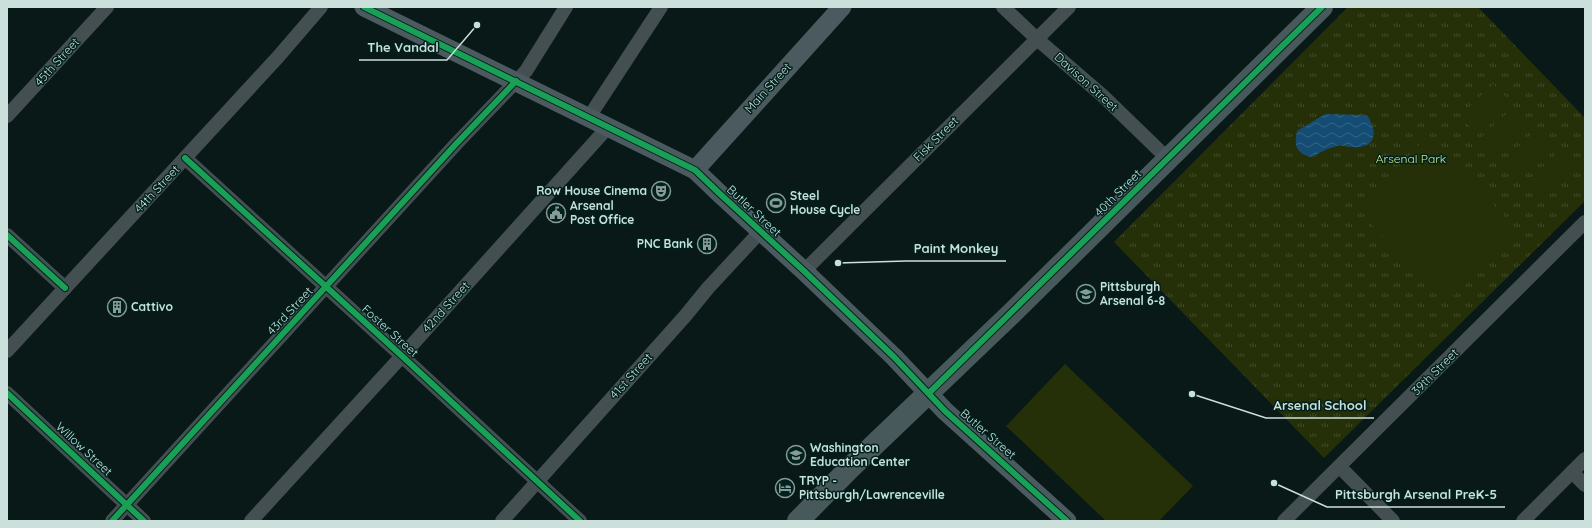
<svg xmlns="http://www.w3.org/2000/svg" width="1592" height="528" viewBox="0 0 1592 528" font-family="Quicksand,sans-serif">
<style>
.grass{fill:url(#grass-tufts)}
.pitch{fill:#252f08}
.water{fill:url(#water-waves)}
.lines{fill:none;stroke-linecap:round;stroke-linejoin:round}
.street{stroke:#434f51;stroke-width:14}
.secondary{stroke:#4b5a5e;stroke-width:19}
.primary{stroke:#47595b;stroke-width:22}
.cycleway-casing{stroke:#00211d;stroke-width:8}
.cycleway{stroke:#1a9f57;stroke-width:6}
.labels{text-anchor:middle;stroke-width:3;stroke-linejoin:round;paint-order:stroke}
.street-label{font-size:12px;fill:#cbdfdb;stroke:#00211d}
.park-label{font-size:12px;fill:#cee688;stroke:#00211d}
.poi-label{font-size:12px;font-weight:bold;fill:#cbdfdb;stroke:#00211d;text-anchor:start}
.leader{fill:none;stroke:#cbdfdb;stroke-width:1.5}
.callout-dot{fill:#cbdfdb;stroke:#00211d;stroke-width:1.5}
.callout-label{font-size:13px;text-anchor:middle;font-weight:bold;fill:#cbdfdb;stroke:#00211d;stroke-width:3;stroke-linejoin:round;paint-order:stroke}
</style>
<defs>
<pattern id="grass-tufts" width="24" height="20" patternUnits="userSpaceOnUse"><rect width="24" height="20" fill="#252f08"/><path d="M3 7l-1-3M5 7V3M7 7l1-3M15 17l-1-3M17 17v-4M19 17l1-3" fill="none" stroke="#434d2b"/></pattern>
<pattern id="water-waves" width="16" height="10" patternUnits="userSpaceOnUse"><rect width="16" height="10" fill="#144c73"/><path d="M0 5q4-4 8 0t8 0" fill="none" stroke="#356586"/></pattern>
</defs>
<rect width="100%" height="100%" fill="#081917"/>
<polygon class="grass" points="1348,7 1478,7 1585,118 1585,201 1324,458 1114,242"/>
<g class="pitch">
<polygon points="1493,84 1508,99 1475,132 1460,116"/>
<polygon points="1515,106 1530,121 1496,154 1481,138"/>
<polygon points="1537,129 1552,144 1519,177 1504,161"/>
<polygon points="1429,135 1519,232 1447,302 1368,221 1366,200"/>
<polygon points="1559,151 1574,166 1541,199 1526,184"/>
<polygon points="1065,364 1193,486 1159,521 1106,521 1006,426"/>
</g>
<path class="water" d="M1325,114L1367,115C1375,127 1379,144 1360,147C1352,148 1345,145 1337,146C1328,148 1320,153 1311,157C1296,153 1294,146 1297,131Z"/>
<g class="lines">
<g class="street">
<polyline points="1003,7 1037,39 1103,96 1168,159"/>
<polyline points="7,116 107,7"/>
<polyline points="589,117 661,7"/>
<polyline points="185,158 402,356 580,521"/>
<polyline points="7,235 65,288"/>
<polyline points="804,271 1069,7"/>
<polyline points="7,351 278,57 321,7"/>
<polyline points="7,393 144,521"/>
<polyline points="1340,467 1393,521"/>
<polyline points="1572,472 1585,485"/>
<polyline points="112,521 456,144 526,71 566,7"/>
<polyline points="251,521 402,356 609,126"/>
<polyline points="502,521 686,315 708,288 760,232"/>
<polyline points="1284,521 1585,222"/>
<polyline points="1523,521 1585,459"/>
</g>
<g class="secondary">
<polyline points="364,7 695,170 719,193 804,271 894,357 945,411 1067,521"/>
<polyline points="695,170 842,7"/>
</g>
<polyline class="primary" points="798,521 850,468 1011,314 1322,7"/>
<g class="cycleway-casing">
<g id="cycleway">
<polyline points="364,7 695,170 719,193 804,271 894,357 945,411 1067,521"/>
<polyline points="185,158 402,356 580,521"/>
<polyline points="7,235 65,288"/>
<polyline points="7,393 144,521"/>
<polyline points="929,393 1322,7"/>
<polyline points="112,521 456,144 516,81"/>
</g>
</g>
<use href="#cycleway" class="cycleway"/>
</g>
<defs>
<g id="theatre-ring" transform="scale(1)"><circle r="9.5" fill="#00211d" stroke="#879a96" stroke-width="1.5"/><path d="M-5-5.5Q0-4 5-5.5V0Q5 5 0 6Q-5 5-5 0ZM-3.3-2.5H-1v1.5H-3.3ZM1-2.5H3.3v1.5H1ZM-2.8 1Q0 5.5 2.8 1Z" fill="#879a96"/></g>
<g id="stadium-ring" transform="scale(1)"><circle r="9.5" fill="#00211d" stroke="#879a96" stroke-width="1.5"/><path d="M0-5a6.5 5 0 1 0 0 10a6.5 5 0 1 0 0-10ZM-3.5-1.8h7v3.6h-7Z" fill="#879a96"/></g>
<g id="civic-ring" transform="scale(1)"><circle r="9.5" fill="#00211d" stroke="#879a96" stroke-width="1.5"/><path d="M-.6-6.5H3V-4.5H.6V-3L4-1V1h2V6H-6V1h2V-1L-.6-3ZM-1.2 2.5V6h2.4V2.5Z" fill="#879a96"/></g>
<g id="building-ring" transform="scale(1)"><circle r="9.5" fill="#00211d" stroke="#879a96" stroke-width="1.5"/><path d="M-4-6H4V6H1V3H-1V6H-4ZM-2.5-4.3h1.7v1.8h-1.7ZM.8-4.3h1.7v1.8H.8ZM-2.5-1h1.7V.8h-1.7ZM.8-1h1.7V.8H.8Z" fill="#879a96"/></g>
<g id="school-ring" transform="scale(1)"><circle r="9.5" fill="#00211d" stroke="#879a96" stroke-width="1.5"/><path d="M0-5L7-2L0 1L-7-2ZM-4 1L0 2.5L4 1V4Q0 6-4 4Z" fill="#879a96"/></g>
<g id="hotel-ring" transform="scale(1)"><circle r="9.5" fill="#00211d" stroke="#879a96" stroke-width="1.5"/><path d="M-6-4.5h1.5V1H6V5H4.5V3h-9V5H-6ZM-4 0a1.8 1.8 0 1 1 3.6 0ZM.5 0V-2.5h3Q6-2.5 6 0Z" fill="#879a96"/></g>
</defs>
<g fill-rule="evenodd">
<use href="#theatre-ring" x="661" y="191"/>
<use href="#stadium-ring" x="776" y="203"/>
<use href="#civic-ring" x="556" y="213"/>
<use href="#building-ring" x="707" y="244"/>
<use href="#school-ring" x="1086" y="294"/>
<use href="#building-ring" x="117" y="307"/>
<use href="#school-ring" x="796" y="455"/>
<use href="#hotel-ring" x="785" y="488"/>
</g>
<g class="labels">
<g class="street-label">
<text transform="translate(57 62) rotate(-48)" y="4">45th Street</text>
<text transform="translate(1086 82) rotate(42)" y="4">Davison Street</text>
<text transform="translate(768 88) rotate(-48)" y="4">Main Street</text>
<text transform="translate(936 139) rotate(-45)" y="4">Fisk Street</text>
<text transform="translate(157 189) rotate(-47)" y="4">44th Street</text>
<text transform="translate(1118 193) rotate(-45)" y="4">40th Street</text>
<text transform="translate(754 211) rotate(43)" y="4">Butler Street</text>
<text transform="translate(446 307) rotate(-48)" y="4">42nd Street</text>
<text transform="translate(290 311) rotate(-47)" y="4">43rd Street</text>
<text transform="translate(390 331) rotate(42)" y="4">Foster Street</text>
<text transform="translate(1435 372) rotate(-45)" y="4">39th Street</text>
<text transform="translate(631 376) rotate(-48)" y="4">41st Street</text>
<text transform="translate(988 434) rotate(41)" y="4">Butler Street</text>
<text transform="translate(84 449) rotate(43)" y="4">Willow Street</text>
</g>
<g class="park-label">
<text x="1411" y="163">Arsenal Park</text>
</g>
<g class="poi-label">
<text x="647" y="195" text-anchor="end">Row House Cinema</text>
<text x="790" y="200">Steel<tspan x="790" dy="14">House Cycle</tspan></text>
<text x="570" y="210">Arsenal<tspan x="570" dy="14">Post Office</tspan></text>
<text x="693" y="248" text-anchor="end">PNC Bank</text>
<text x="1100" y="291">Pittsburgh<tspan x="1100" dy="14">Arsenal 6-8</tspan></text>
<text x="131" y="311">Cattivo</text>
<text x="810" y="452">Washington<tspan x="810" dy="14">Education Center</tspan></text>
<text x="799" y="485">TRYP -<tspan x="799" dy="14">Pittsburgh/Lawrenceville</tspan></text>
</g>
</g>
<path class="leader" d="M477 25L447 60H359M838 263L906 261H1006M1192 394L1266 418H1374M1274 483L1327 507H1505"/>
<g class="callout-dot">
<circle cx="477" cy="25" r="4"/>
<circle cx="838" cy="263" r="4"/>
<circle cx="1192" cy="394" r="4"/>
<circle cx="1274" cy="483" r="4"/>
</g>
<g class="callout-label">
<text x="403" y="52">The Vandal</text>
<text x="956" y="253">Paint Monkey</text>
<text x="1320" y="410">Arsenal School</text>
<text x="1416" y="499">Pittsburgh Arsenal PreK-5</text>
</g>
<rect width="1592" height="528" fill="none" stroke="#cbdfdb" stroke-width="16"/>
</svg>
